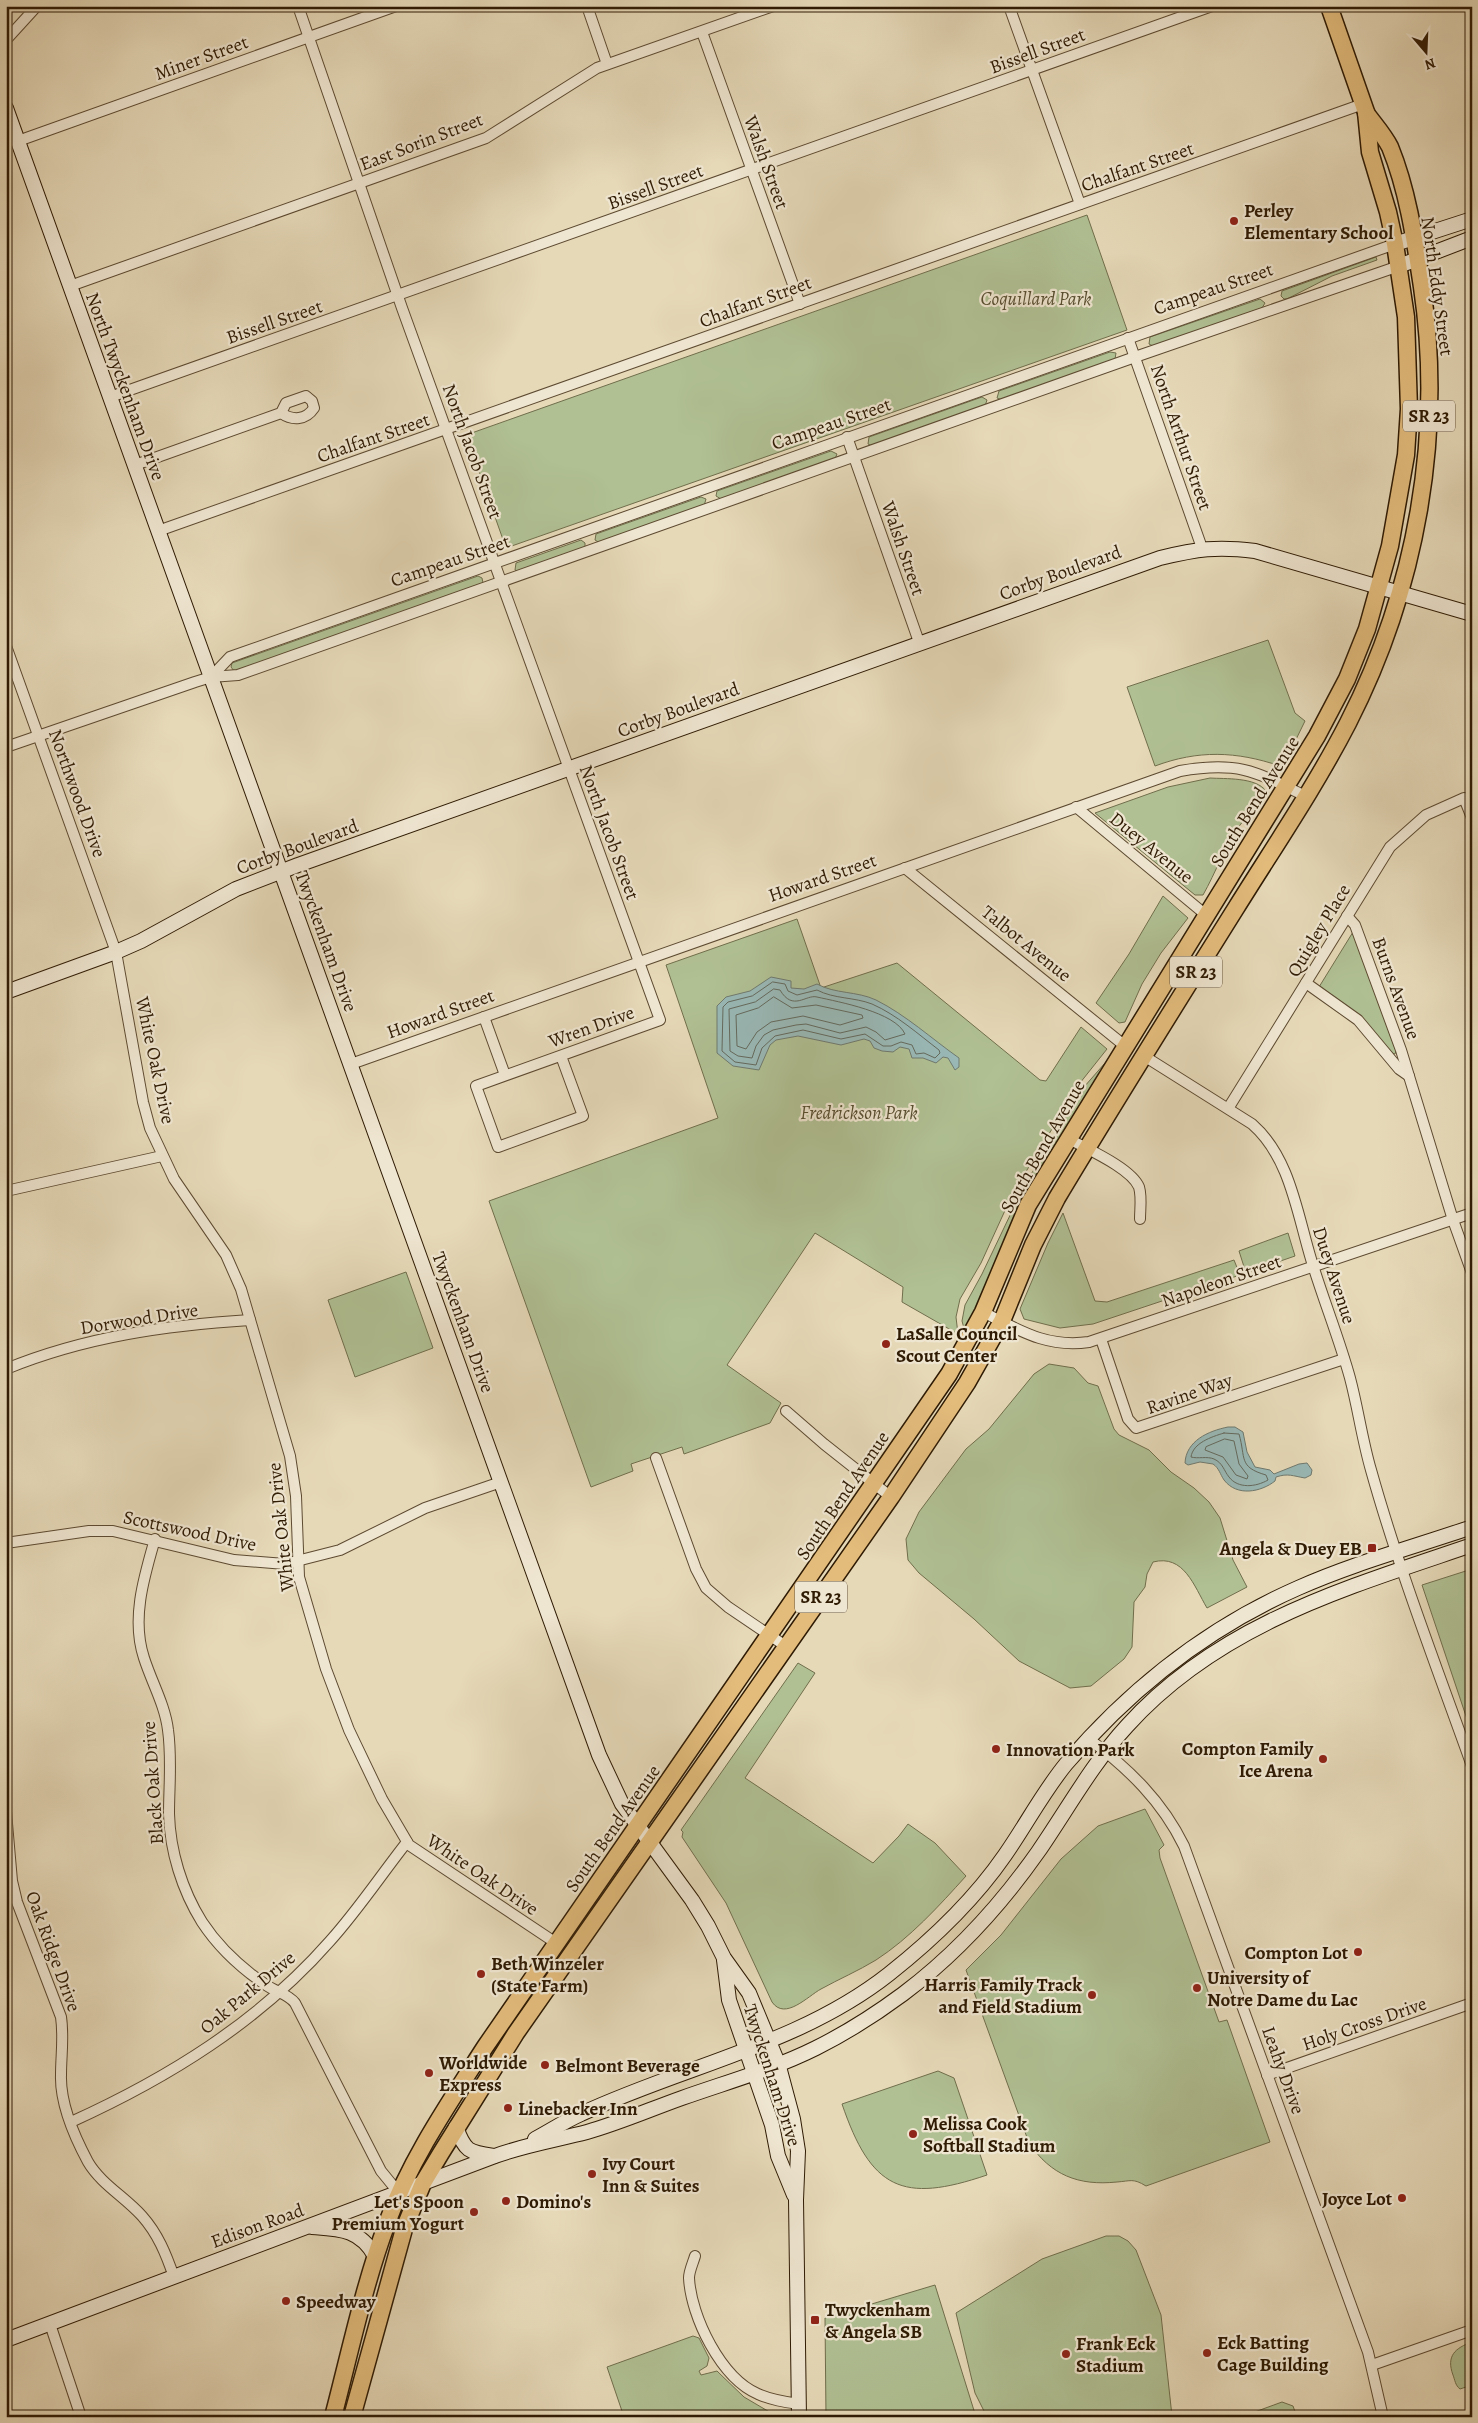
<svg xmlns="http://www.w3.org/2000/svg" width="1478" height="2423" viewBox="0 0 1478 2423" font-family="Alegreya,serif">
<style>
.green{fill:#b0c093;stroke:#706e4c}
.water{fill:#99b9b7;stroke:#6f7a6f}
.lines{fill:none;stroke-linecap:round;stroke-linejoin:round}
.shore{stroke:#646a5e;stroke-width:1}
.street-casing{stroke:#5d4a31;stroke-width:12}
.secondary-casing{stroke:#2f1b04;stroke-width:16}
.primary-casing{stroke:#2f1b04;stroke-width:19}
.street{stroke:#efe6d1;stroke-width:10}
.secondary{stroke:#efe6d1;stroke-width:14}
.primary{stroke:#e3bc7c;stroke-width:16}
.poi-dot{fill:#8f2418;stroke:#efe6d1;stroke-width:2}
.labels{text-anchor:middle;stroke-width:4.5;stroke-linejoin:round;paint-order:stroke}
.shield{fill:#efe6d1;stroke:#695842;stroke-width:1}
.shield-label{font-size:18px;font-weight:bold;fill:#2f1b04}
.street-label{font-size:19px;fill:#2f1b04;stroke:#efe6d1}
.poi-label{font-size:19px;font-weight:bold;fill:#2f1b04;stroke:#efe6d1;text-anchor:start}
.park-label{font-size:19px;font-style:italic;fill:#564d2f;stroke:#efe6d1}
</style>
<rect width="100%" height="100%" fill="#e6d9b8"/>
<filter id="stains"><feTurbulence type="fractalNoise" baseFrequency=".004" numOctaves="4"/><feColorMatrix values="0 0 0 0 .2 0 0 0 0 .09 0 0 0 0 .02 0 0 0 .5 -.17"/></filter>
<radialGradient id="worn" r=".72"><stop offset=".6" stop-color="#630" stop-opacity="0"/><stop offset="1" stop-color="#630" stop-opacity=".3"/></radialGradient>
<g class="green">
<polygon points="1087,215 1127,330 506,548 466,435"/>
<polygon points="1376,257 1377,260 1332,276 1287,299 1284,299 1281,296 1282,291"/>
<polygon points="1260,299 1265,303 1262,308 1153,346 1149,344 1150,337"/>
<polygon points="1110,352 1116,353 1115,359 1002,400 997,398 999,391"/>
<polygon points="982,397 987,400 985,406 872,446 868,444 869,437"/>
<polygon points="831,451 837,454 835,459 721,499 716,496 717,491"/>
<polygon points="701,497 706,499 704,506 600,543 595,540 596,534"/>
<polygon points="581,540 585,543 585,548 517,571 515,570 516,563"/>
<polygon points="478,576 482,578 483,583 243,670 234,671 231,667 232,663"/>
<path d="M1268,640L1295,713L1305,721L1284,764L1280,766C1236,751 1198,750 1155,766L1127,687Z"/>
<path d="M1210,778C1225,779 1256,777 1266,791C1264,805 1248,814 1240,825C1224,848 1216,872 1203,895H1195L1095,813L1168,787Z"/>
<polygon points="1163,896 1188,918 1161,953 1142,984 1125,1022 1119,1023 1096,1003 1129,954"/>
<polygon points="797,919 821,988 897,963 1040,1080 1046,1081 1081,1027 1107,1049 1080,1083 1013,1193 981,1263 960,1299 956,1317 958,1334 902,1302 903,1287 815,1233 727,1365 781,1403 770,1423 684,1454 682,1447 631,1464 633,1471 591,1487 489,1201 718,1118 666,965"/>
<polygon points="1353,932 1396,1051 1395,1054 1392,1053 1362,1020 1319,987"/>
<polygon points="1112,1055 978,1305 965,1332 962,1321 965,1305 982,1274 1024,1186 1084,1087"/>
<polygon points="1063,1213 1095,1301 1107,1302 1234,1260 1240,1275 1093,1324 1060,1328 1024,1319 1020,1309 1048,1243"/>
<polygon points="1288,1233 1295,1256 1246,1273 1239,1251"/>
<polygon points="406,1272 433,1348 355,1377 328,1300"/>
<path d="M1049,1364L1074,1368L1088,1383L1098,1386L1114,1429L1119,1435L1149,1450L1171,1472L1194,1488L1209,1502L1220,1518L1233,1560L1247,1587L1207,1608C1194,1586 1184,1554 1153,1562L1147,1574L1145,1587L1134,1602L1132,1647L1124,1659L1091,1686L1070,1688L1019,1661L974,1619L919,1573L908,1560L906,1539L919,1512L966,1449L989,1429L1034,1374Z"/>
<polygon points="1472,1569 1472,1734 1422,1585"/>
<path d="M798,1663L815,1673L745,1778L873,1863L899,1836L908,1824L935,1843L966,1876C939,1906 910,1938 876,1960C858,1971 839,1979 821,1989C808,1996 785,2021 772,2002L726,1903L682,1837L683,1832L681,1830Z"/>
<path d="M1145,1809L1164,1845L1159,1850L1160,1858L1219,2022L1227,2020L1270,2142L1146,2186C1133,2178 1131,2181 1117,2182C1078,2186 1051,2175 1029,2143L966,1970L1001,1935L1061,1859L1098,1826Z"/>
<path d="M938,2071L954,2078L987,2175C902,2204 871,2189 842,2104Z"/>
<polygon points="1106,2236 1119,2236 1128,2241 1136,2250 1161,2315 1172,2416 987,2417 975,2393 956,2313 1042,2259"/>
<polygon points="935,2285 976,2417 826,2417 825,2318"/>
<polygon points="693,2336 699,2338 709,2358 707,2366 699,2371 701,2375 717,2371 744,2397 778,2417 624,2417 607,2367"/>
<path d="M1472,2342V2385L1460,2389C1455,2385 1455,2380 1453,2375C1446,2356 1455,2348 1472,2342Z"/>
<polygon points="1282,2402 1293,2406 1297,2417 1241,2417"/>
</g>
<g class="water">
<path d="M771,977L791,981V988L804,989L817,984C835,994 857,991 876,1000C906,1015 932,1039 959,1058V1067L955,1070L948,1058L943,1057L936,1063L923,1058H912L909,1049L900,1047L893,1052L882,1051L874,1048L870,1041L864,1039L841,1045L798,1036L776,1040L770,1045L759,1070L733,1066L717,1053V1006L726,997L750,991Z"/>
<path d="M1228,1427H1235L1243,1432L1247,1452L1255,1467L1270,1470L1274,1474L1299,1464L1307,1463L1312,1470L1311,1475L1305,1478C1293,1476 1288,1473 1276,1477L1275,1481C1261,1492 1237,1497 1224,1480C1220,1474 1219,1468 1213,1464L1200,1462L1188,1465L1185,1463C1186,1441 1208,1431 1228,1427Z"/>
</g>
<g class="lines">
<g class="shore">
<path d="M773,982L785,984L788,991L797,995L817,990C834,999 854,997 872,1004C897,1015 918,1034 939,1050L940,1053L935,1058L924,1053L916,1054L912,1045L901,1042L891,1046H883L865,1034L841,1039L803,1030L775,1036L762,1048L756,1065L735,1062L722,1051L723,1007L728,1002L752,996Z"/>
<path d="M774,989L780,990C793,1012 806,994 817,997C839,1002 895,1012 905,1034L885,1040L876,1032L866,1027L840,1033L806,1024L796,1025L773,1030L764,1035L756,1046L752,1058L738,1056L730,1051L729,1009L755,1002Z"/>
<polygon points="774,997 792,1008 816,1005 862,1015 863,1018 840,1025 803,1016 771,1022 757,1032 746,1049 737,1046 736,1015 758,1008"/>
<path d="M1224,1433L1239,1434C1246,1458 1238,1467 1266,1475L1268,1480C1256,1487 1238,1489 1229,1477C1224,1471 1223,1463 1214,1459C1207,1456 1198,1459 1191,1457C1193,1443 1211,1437 1224,1433Z"/>
<polygon points="1225,1439 1234,1441 1239,1464 1248,1476 1247,1479 1236,1475 1223,1457 1205,1450 1206,1447"/>
</g>
<g class="street-casing">
<g id="street">
<polyline points="298,6 402,308 660,1020 476,1086 498,1147 583,1116 561,1056"/>
<polyline points="587,6 607,64"/>
<polyline points="1009,6 1080,204"/>
<polyline points="702,32 800,304"/>
<polyline points="6,40 37,6"/>
<polyline points="18,141 396,6"/>
<polyline points="70,286 486,138 597,68 773,6"/>
<polyline points="1128,338 1202,548"/>
<polyline points="110,397 1212,6"/>
<polyline points="847,437 919,642"/>
<path d="M135,465L281,413C293,421 306,420 314,408L312,401L306,396L286,403L281,413"/>
<polyline points="158,531 1363,104"/>
<polyline points="6,646 116,952 143,1102 150,1128 174,1179 226,1255 241,1289 290,1456 296,1496 299,1577 326,1669 349,1730 382,1799 409,1845 556,1943"/>
<polyline points="211,677 230,657 1395,244"/>
<polyline points="6,747 195,682 211,677 238,675 1135,357 1399,266"/>
<polyline points="1076,807 1206,915"/>
<polyline points="905,868 1125,1046"/>
<polyline points="1347,916 1355,925 1401,1050 1453,1220 1472,1273"/>
<polyline points="1306,983 1358,1020 1399,1069 1409,1076"/>
<polyline points="484,1017 505,1075"/>
<path d="M1144,1056L1252,1124C1290,1157 1297,1213 1311,1259C1323,1299 1339,1338 1350,1378C1358,1408 1362,1439 1371,1470C1399,1570 1437,1668 1472,1766"/>
<path d="M351,1064L1180,771C1238,761 1255,771 1305,796"/>
<polyline points="1229,1107 1390,847 1426,815 1464,798 1472,818"/>
<path d="M1069,1139C1087,1149 1131,1168 1139,1187C1142,1197 1140,1209 1140,1219"/>
<polyline points="6,1191 162,1156"/>
<path d="M983,1312C1019,1330 1046,1348 1089,1342L1472,1213"/>
<polyline points="1101,1339 1128,1419 1136,1428 1344,1359"/>
<path d="M6,1369C84,1337 167,1325 250,1320"/>
<polyline points="786,1411 824,1444 891,1497"/>
<polyline points="656,1458 696,1569 706,1588 728,1607 787,1647"/>
<path d="M155,1539C144,1577 131,1619 144,1658C152,1683 165,1705 168,1730C172,1758 169,1786 169,1814C170,1851 182,1890 202,1922C219,1948 241,1968 266,1985C276,1992 288,1994 295,2003L381,2171L399,2193"/>
<polyline points="6,1543 89,1531 113,1531 234,1560 285,1564 340,1550 425,1508 501,1482"/>
<path d="M1089,1739C1129,1769 1162,1801 1184,1846L1368,2352L1383,2417"/>
<path d="M6,1812L12,1881L17,1902L61,2017C64,2037 61,2055 61,2075C60,2104 74,2136 88,2162C101,2184 125,2197 142,2216C158,2234 166,2254 174,2277"/>
<polyline points="1267,2075 1472,2003"/>
<path d="M71,2122C168,2078 259,2022 330,1941C358,1910 381,1875 407,1842"/>
<path d="M695,2256C693,2263 689,2271 689,2278C691,2317 721,2378 758,2394C771,2400 785,2402 799,2404"/>
<polyline points="50,2324 81,2417"/>
<polyline points="1372,2365 1472,2330"/>
</g>
</g>
<g class="secondary-casing">
<g id="secondary">
<polyline points="6,108 599,1755 622,1804 692,1900 708,1926 724,1958 749,1993 778,2063 793,2119 798,2151 796,2200 799,2417"/>
<polyline points="1395,244 1472,219"/>
<polyline points="1399,266 1472,238"/>
<path d="M6,992L116,952L141,941L236,889L298,865L1160,558C1197,549 1217,546 1255,551L1472,614"/>
<polyline points="724,1960 729,2000 772,2125 778,2156 794,2195"/>
<path d="M456,2127C465,2152 469,2152 494,2156"/>
<path d="M535,2139C550,2131 565,2121 581,2114C683,2066 799,2045 889,1974C932,1940 974,1900 1005,1855C1026,1825 1043,1792 1066,1764C1130,1689 1207,1628 1298,1588C1354,1563 1414,1547 1472,1527"/>
<path d="M312,2227C340,2229 360,2229 375,2256"/>
<path d="M6,2340L495,2156C525,2145 556,2140 587,2132C619,2123 651,2109 682,2098C727,2082 774,2069 816,2048C846,2033 876,2014 903,1994C955,1955 1000,1906 1038,1852C1067,1810 1092,1764 1127,1726C1219,1624 1346,1588 1472,1545"/>
</g>
</g>
<g class="primary-casing">
<g id="primary">
<path d="M333,2417C350,2352 364,2285 387,2223C410,2160 449,2103 485,2047L949,1374L983,1312L1028,1205L1317,736L1347,679L1367,629L1390,546L1406,455L1409,409L1406,317L1395,244L1388,212L1370,152L1366,112L1329,6"/>
<path d="M352,2417L404,2229L423,2183L441,2153L516,2033L891,1497L967,1383L1002,1321L1033,1245L1057,1198C1115,1101 1176,1004 1236,908C1274,847 1315,787 1348,723C1416,590 1444,436 1422,287C1415,241 1408,191 1390,147C1384,135 1374,124 1366,113"/>
</g>
</g>
<use href="#street" class="street"/>
<use href="#secondary" class="secondary"/>
<use href="#primary" class="primary"/>
</g>
<g class="poi-dot">
<circle cx="1234" cy="221" r="5"/>
<circle cx="886" cy="1344" r="5"/>
<rect x="1367" y="1543" width="10" height="10" rx="2.5"/>
<circle cx="996" cy="1749" r="5"/>
<circle cx="1323" cy="1759" r="5"/>
<circle cx="1358" cy="1952" r="5"/>
<circle cx="481" cy="1974" r="5"/>
<circle cx="1197" cy="1988" r="5"/>
<circle cx="1092" cy="1995" r="5"/>
<circle cx="545" cy="2065" r="5"/>
<circle cx="429" cy="2073" r="5"/>
<circle cx="508" cy="2108" r="5"/>
<circle cx="913" cy="2134" r="5"/>
<circle cx="592" cy="2174" r="5"/>
<circle cx="1402" cy="2198" r="5"/>
<circle cx="506" cy="2201" r="5"/>
<circle cx="474" cy="2212" r="5"/>
<circle cx="286" cy="2301" r="5"/>
<rect x="810" y="2315" width="10" height="10" rx="2.5"/>
<circle cx="1207" cy="2353" r="5"/>
<circle cx="1066" cy="2354" r="5"/>
</g>
<g class="labels">
<g class="shield">
<rect x="1403" y="400.5" width="52" height="31" rx="4"/>
<rect x="1170" y="956.5" width="52" height="31" rx="4"/>
<rect x="795" y="1581.5" width="52" height="31" rx="4"/>
</g>
<g class="shield-label">
<text x="1429" y="422">SR 23</text>
<text x="1196" y="978">SR 23</text>
<text x="821" y="1603">SR 23</text>
</g>
<g class="street-label">
<text transform="translate(1037 50) rotate(-20)" y="7">Bissell Street</text>
<text transform="translate(201 57) rotate(-20)" y="7">Miner Street</text>
<text transform="translate(421 141) rotate(-21)" y="7">East Sorin Street</text>
<text transform="translate(767 162) rotate(70)" y="7">Walsh Street</text>
<text transform="translate(1137 166) rotate(-19)" y="7">Chalfant Street</text>
<text transform="translate(655 186) rotate(-20)" y="7">Bissell Street</text>
<text transform="translate(1438 286) rotate(82)" y="7">North Eddy Street</text>
<text transform="translate(1213 288) rotate(-19)" y="7">Campeau Street</text>
<text transform="translate(755 301) rotate(-20)" y="7">Chalfant Street</text>
<text transform="translate(274 321) rotate(-19)" y="7">Bissell Street</text>
<text transform="translate(126 386) rotate(70)" y="7">North Twyckenham Drive</text>
<text transform="translate(831 423) rotate(-19)" y="7">Campeau Street</text>
<text transform="translate(373 437) rotate(-19)" y="7">Chalfant Street</text>
<text transform="translate(1182 437) rotate(71)" y="7">North Arthur Street</text>
<text transform="translate(473 451) rotate(70)" y="7">North Jacob Street</text>
<text transform="translate(904 548) rotate(71)" y="7">Walsh Street</text>
<text transform="translate(450 560) rotate(-19)" y="7">Campeau Street</text>
<text transform="translate(1060 572) rotate(-20)" y="7">Corby Boulevard</text>
<text transform="translate(678 709) rotate(-20)" y="7">Corby Boulevard</text>
<text transform="translate(78 793) rotate(70)" y="7">Northwood Drive</text>
<text transform="translate(1254 801) rotate(-58)" y="7">South Bend Avenue</text>
<text transform="translate(610 832) rotate(70)" y="7">North Jacob Street</text>
<text transform="translate(297 846) rotate(-20)" y="7">Corby Boulevard</text>
<text transform="translate(1152 847) rotate(39)" y="7">Duey Avenue</text>
<text transform="translate(822 877) rotate(-19)" y="7">Howard Street</text>
<text transform="translate(1318 930) rotate(-59)" y="7">Quigley Place</text>
<text transform="translate(327 941) rotate(70)" y="7">Twyckenham Drive</text>
<text transform="translate(1027 943) rotate(39)" y="7">Talbot Avenue</text>
<text transform="translate(1397 988) rotate(70)" y="7">Burns Avenue</text>
<text transform="translate(440 1013) rotate(-20)" y="7">Howard Street</text>
<text transform="translate(591 1026) rotate(-20)" y="7">Wren Drive</text>
<text transform="translate(156 1060) rotate(78)" y="7">White Oak Drive</text>
<text transform="translate(1042 1146) rotate(-60)" y="7">South Bend Avenue</text>
<text transform="translate(1335 1275) rotate(72)" y="7">Duey Avenue</text>
<text transform="translate(1221 1280) rotate(-19)" y="7">Napoleon Street</text>
<text transform="translate(139 1318) rotate(-9)" y="7">Dorwood Drive</text>
<text transform="translate(464 1322) rotate(70)" y="7">Twyckenham Drive</text>
<text transform="translate(1189 1393) rotate(-19)" y="7">Ravine Way</text>
<text transform="translate(842 1495) rotate(-56)" y="7">South Bend Avenue</text>
<text transform="translate(280 1527) rotate(-96)" y="7">White Oak Drive</text>
<text transform="translate(190 1530) rotate(12)" y="7">Scottswood Drive</text>
<text transform="translate(152 1783) rotate(-94)" y="7">Black Oak Drive</text>
<text transform="translate(612 1828) rotate(-55)" y="7">South Bend Avenue</text>
<text transform="translate(483 1874) rotate(34)" y="7">White Oak Drive</text>
<text transform="translate(54 1951) rotate(70)" y="7">Oak Ridge Drive</text>
<text transform="translate(247 1992) rotate(-40)" y="7">Oak Park Drive</text>
<text transform="translate(1364 2023) rotate(-19)" y="7">Holy Cross Drive</text>
<text transform="translate(1284 2070) rotate(70)" y="7">Leahy Drive</text>
<text transform="translate(773 2075) rotate(72)" y="7">Twyckenham Drive</text>
<text transform="translate(257 2225) rotate(-20)" y="7">Edison Road</text>
</g>
<g class="poi-label">
<text x="1244" y="217">Perley<tspan x="1244" dy="22">Elementary School</tspan></text>
<text x="896" y="1340">LaSalle Council<tspan x="896" dy="22">Scout Center</tspan></text>
<text x="1362" y="1555" text-anchor="end">Angela &amp; Duey EB</text>
<text x="1313" y="1755" text-anchor="end">Compton Family<tspan x="1313" dy="22">Ice Arena</tspan></text>
<text x="1006" y="1756">Innovation Park</text>
<text x="1348" y="1959" text-anchor="end">Compton Lot</text>
<text x="491" y="1970">Beth Winzeler<tspan x="491" dy="22">(State Farm)</tspan></text>
<text x="1207" y="1984">University of<tspan x="1207" dy="22">Notre Dame du Lac</tspan></text>
<text x="1082" y="1991" text-anchor="end">Harris Family Track<tspan x="1082" dy="22">and Field Stadium</tspan></text>
<text x="439" y="2069">Worldwide<tspan x="439" dy="22">Express</tspan></text>
<text x="555" y="2072">Belmont Beverage</text>
<text x="518" y="2115">Linebacker Inn</text>
<text x="923" y="2130">Melissa Cook<tspan x="923" dy="22">Softball Stadium</tspan></text>
<text x="602" y="2170">Ivy Court<tspan x="602" dy="22">Inn &amp; Suites</tspan></text>
<text x="1392" y="2205" text-anchor="end">Joyce Lot</text>
<text x="464" y="2208" text-anchor="end">Let's Spoon<tspan x="464" dy="22">Premium Yogurt</tspan></text>
<text x="516" y="2208">Domino's</text>
<text x="296" y="2308">Speedway</text>
<text x="825" y="2316">Twyckenham<tspan x="825" dy="22">&amp; Angela SB</tspan></text>
<text x="1217" y="2349">Eck Batting<tspan x="1217" dy="22">Cage Building</tspan></text>
<text x="1076" y="2350">Frank Eck<tspan x="1076" dy="22">Stadium</tspan></text>
</g>
<g class="park-label">
<text x="1036" y="305">Coquillard Park</text>
<text x="859" y="1119">Fredrickson Park</text>
</g>
</g>
<rect width="1478" height="2423" fill="none" stroke="#e6d9b8" stroke-width="25"/>
<rect x="8" y="8" width="1463" height="2408" fill="none" stroke="#2f1b04" stroke-width="2.5"/>
<rect x="12" y="12" width="1453" height="2398" fill="none" stroke="#2f1b04"/>
<g transform="translate(1426 52) rotate(161)" stroke="#efe6d1" stroke-width="4" paint-order="stroke">
<path d="M0-4L9 19L0 12L-9 19Z" fill="#2f1b04"/>
<text y="-8" font-size="14" font-weight="bold" text-anchor="middle" fill="#2f1b04">N</text>
</g>
<rect width="100%" height="100%" filter="url(#stains)"/>
<rect width="100%" height="100%" fill="url(#worn)"/>
</svg>
